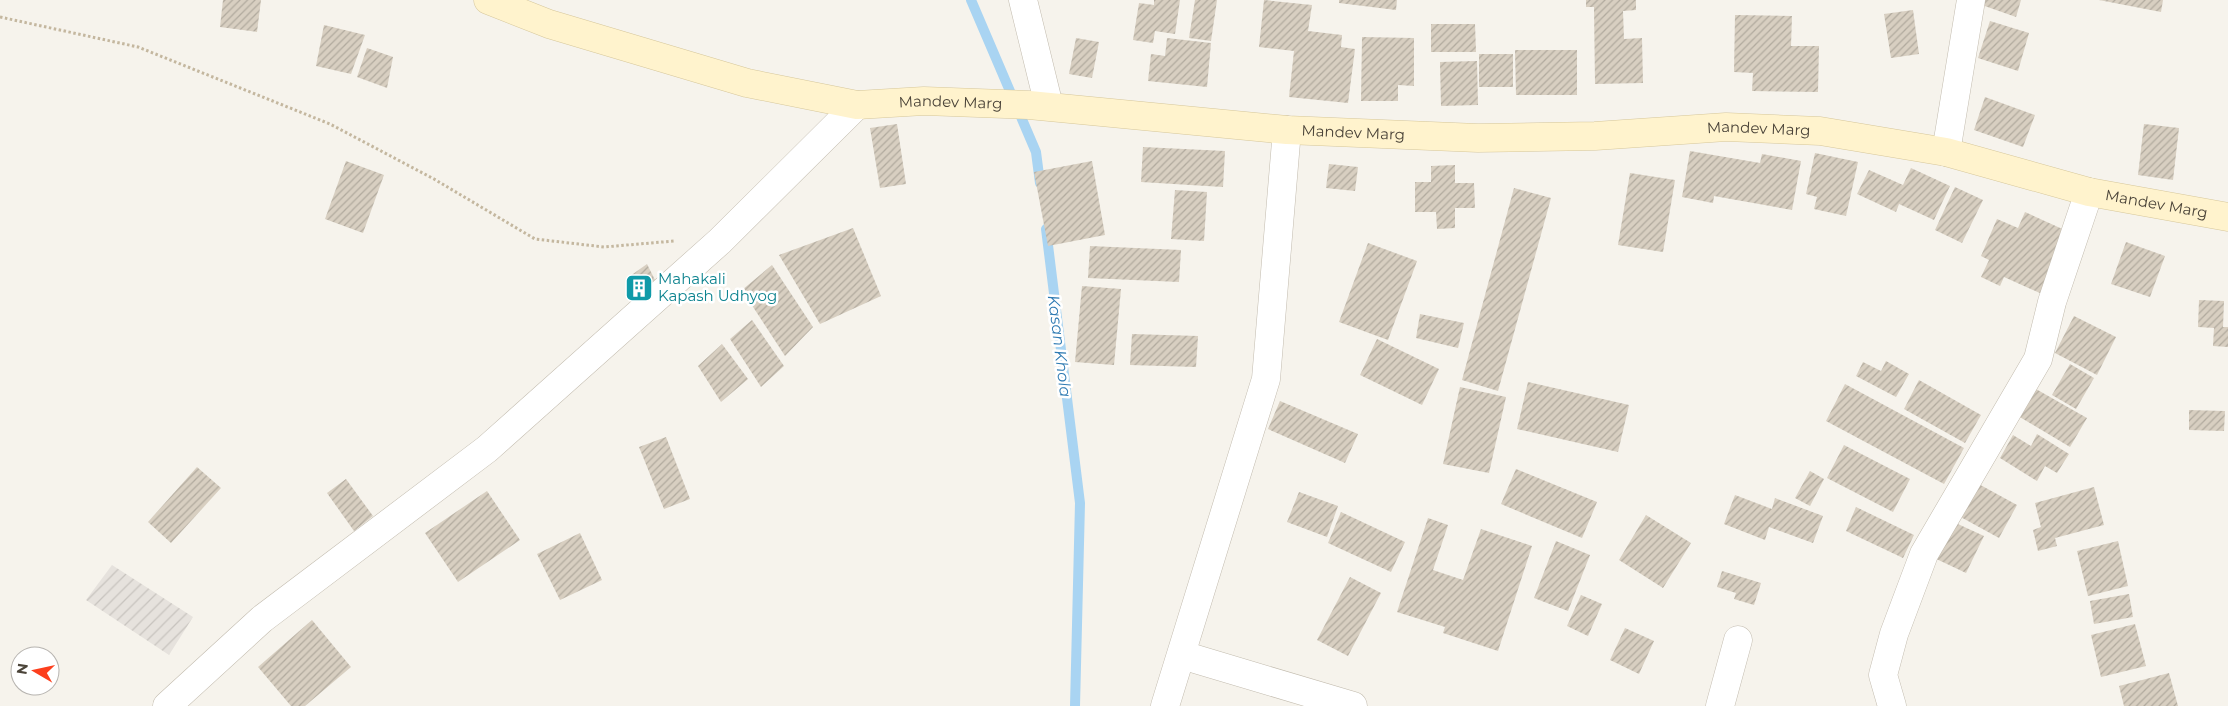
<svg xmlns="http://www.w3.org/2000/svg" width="2228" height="706" viewBox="0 0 2228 706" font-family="Montserrat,sans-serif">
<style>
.industrial{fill:url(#industrial-furrows)}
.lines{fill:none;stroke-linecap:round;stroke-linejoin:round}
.stream{stroke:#a9d4f2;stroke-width:10}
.building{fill:url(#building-hatch)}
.street-casing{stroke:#c2bbae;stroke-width:29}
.secondary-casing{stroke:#d6c79b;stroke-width:29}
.path{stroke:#c4b79f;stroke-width:3;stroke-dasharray:2.5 2.5;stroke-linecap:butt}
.street{stroke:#fff;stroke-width:28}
.secondary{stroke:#fff3cd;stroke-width:28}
.labels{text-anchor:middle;stroke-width:5;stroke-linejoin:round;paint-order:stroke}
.street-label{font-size:15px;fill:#4b4439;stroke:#fff}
.culture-label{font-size:15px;fill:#0d838f;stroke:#fff;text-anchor:start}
.water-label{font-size:16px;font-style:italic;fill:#2e7ab2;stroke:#fff}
</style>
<defs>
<pattern id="industrial-furrows" width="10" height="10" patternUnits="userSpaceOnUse" patternTransform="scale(1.25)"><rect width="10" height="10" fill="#e6e2dd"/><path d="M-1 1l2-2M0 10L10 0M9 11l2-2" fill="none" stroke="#c7c3be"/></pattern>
<pattern id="building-hatch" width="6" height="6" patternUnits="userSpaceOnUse" patternTransform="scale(1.25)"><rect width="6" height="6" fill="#d8cfc1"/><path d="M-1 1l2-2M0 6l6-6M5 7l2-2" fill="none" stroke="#b1aa9e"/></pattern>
</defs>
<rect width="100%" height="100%" fill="#f6f3ec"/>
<polygon class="industrial" points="112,565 193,617 169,655 86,600"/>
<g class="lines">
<g class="stream">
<polyline points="971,0 1036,152 1040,183"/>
<polyline points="1046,229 1080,503 1075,706"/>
</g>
</g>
<g class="building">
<polygon points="223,0 261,0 257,32 220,27"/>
<polygon points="1154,0 1180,0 1175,34 1155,31 1153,43 1133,40 1139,3 1154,5"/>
<polygon points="1195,0 1217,0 1211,41 1189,38"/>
<polygon points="1264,0 1312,5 1308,31 1342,35 1341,47 1355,49 1348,103 1289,97 1294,51 1259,47"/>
<polygon points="1339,0 1397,0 1396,10 1339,3"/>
<polygon points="1586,0 1636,0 1636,10 1623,11 1624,39 1642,38 1643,83 1595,84 1594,7 1586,7"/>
<polygon points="1980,0 2021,0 2016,17 1979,4"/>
<polygon points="2099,0 2163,0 2161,12"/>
<polygon points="1913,10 1919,54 1891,58 1884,14"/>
<polygon points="1735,15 1792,16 1791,46 1819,46 1818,92 1752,91 1753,73 1734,72"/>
<polygon points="1990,21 2029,33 2018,71 1978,58"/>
<polygon points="1431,24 1475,24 1476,52 1431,52"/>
<polygon points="324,25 365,35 351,74 316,66"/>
<polygon points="1362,37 1414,38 1414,86 1398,85 1398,101 1361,101"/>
<polygon points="1076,38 1099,42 1092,78 1069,74"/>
<polygon points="1167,38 1211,43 1207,87 1148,81 1151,54 1165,56"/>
<polygon points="367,48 393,57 387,88 357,77"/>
<polygon points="1515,50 1577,50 1577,95 1516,95"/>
<rect x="1479" y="54" width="34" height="33"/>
<polygon points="1477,61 1478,105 1441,106 1440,62"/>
<polygon points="1985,97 2035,115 2023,147 1974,130"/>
<polygon points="897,124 906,184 880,188 870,128"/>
<polygon points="2144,124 2179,128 2173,180 2138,175"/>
<polygon points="1143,147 1225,151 1223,187 1141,182"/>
<polygon points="1690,151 1760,163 1762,154 1801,161 1792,210 1714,196 1713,203 1682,197"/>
<polygon points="1815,153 1858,162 1846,216 1814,209 1817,197 1806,194"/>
<polygon points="346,161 384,175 363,233 325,219"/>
<polygon points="1092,161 1105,235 1048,246 1034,172"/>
<polygon points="1329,164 1358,167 1355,191 1326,188"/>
<polygon points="1455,165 1455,183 1474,183 1475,208 1455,208 1455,228 1437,229 1436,212 1415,212 1415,182 1431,182 1431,166"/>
<polygon points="1911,168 1950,186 1934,220 1899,204 1896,212 1857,194 1869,170 1903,185"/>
<polygon points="1630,173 1675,180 1663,252 1618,245"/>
<polygon points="1955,187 1983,200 1962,243 1935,230"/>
<polygon points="1514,188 1551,198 1498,391 1462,380"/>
<polygon points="1175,190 1207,192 1204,241 1171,239"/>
<polygon points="2025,212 2069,232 2042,294 2004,277 2000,286 1981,277 1989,260 1981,256 1997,219 2018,228"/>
<polygon points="853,228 881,296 820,324 779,255"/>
<polygon points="2126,242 2165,256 2150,297 2111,284"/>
<polygon points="1368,243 1417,261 1388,340 1339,322"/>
<polygon points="1090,246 1181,250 1179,282 1088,278"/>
<polygon points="647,264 655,280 638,297 626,279"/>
<polygon points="772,265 813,327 785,356 742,290"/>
<polygon points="1082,286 1121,289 1114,365 1075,362"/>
<polygon points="2199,300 2224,301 2223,327 2228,327 2228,347 2213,346 2214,328 2198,327"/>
<polygon points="1420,314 1464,323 1458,348 1416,338"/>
<polygon points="2074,316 2116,337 2097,375 2055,353"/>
<polygon points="752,320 784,366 761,387 730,339"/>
<polygon points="1132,334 1198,336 1196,367 1130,365"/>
<polygon points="1377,339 1439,369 1422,405 1360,375"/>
<polygon points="722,344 748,379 721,402 698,366"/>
<polygon points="1886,361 1909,374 1896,397 1856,376 1863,362 1881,371"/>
<polygon points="2070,364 2094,378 2076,409 2052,395"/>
<polygon points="1919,380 1981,415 1965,443 1904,409"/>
<polygon points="1528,382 1629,405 1618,452 1517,429"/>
<polygon points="1845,384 1964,448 1944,484 1826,421"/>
<polygon points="2029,385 2087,418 2070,447 2013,413"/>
<polygon points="1460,387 1506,397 1489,473 1443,464"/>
<polygon points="1280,401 1358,434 1345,463 1268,429"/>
<polygon points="2189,410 2225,411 2224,431 2189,430"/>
<polygon points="2037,434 2069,454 2057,473 2045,466 2037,481 2000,458 2013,435 2031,446"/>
<polygon points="666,437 690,499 664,509 639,447"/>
<polygon points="1844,445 1910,479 1893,512 1827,478"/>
<polygon points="197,467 221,488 171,543 148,522"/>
<polygon points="1516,469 1597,502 1582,538 1501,504"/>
<polygon points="1810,471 1824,479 1810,506 1795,498"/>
<polygon points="346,479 373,516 354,531 327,493"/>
<polygon points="1975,482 2017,505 1999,538 1957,515"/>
<polygon points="2094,487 2104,525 2055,538 2057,546 2038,551 2033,530 2041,527 2035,503"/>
<polygon points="487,491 520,540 458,582 425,533"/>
<polygon points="1299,492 1338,506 1327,537 1287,522"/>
<polygon points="1735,495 1772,509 1775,498 1823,516 1813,543 1769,527 1765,540 1724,524"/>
<polygon points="1856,507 1914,535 1903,558 1846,531"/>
<polygon points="1341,512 1405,542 1391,572 1328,543"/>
<polygon points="1646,515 1691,543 1663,588 1619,560"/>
<polygon points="1428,518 1448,525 1433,570 1463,580 1481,529 1532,546 1498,651 1443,633 1445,627 1397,612"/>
<polygon points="1947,519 1984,536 1966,573 1930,556"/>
<polygon points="580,533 602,580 560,600 537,554"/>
<polygon points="1556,541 1590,555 1568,611 1534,598"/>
<polygon points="2118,541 2128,586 2088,596 2077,551"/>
<polygon points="1722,571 1761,583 1754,605 1734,599 1736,593 1717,587"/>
<polygon points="1350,577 1381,593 1348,656 1317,640"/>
<polygon points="2129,594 2133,617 2094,624 2090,601"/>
<polygon points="1581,595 1602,604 1588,636 1567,626"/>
<polygon points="312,620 351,667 305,706 291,706 258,667"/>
<polygon points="2135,624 2146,666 2101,677 2091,635"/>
<polygon points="1625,628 1654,641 1639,674 1610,660"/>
<polygon points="2169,673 2178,706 2124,706 2119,686"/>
</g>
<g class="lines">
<g class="street-casing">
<g id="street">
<polyline points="1023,0 1049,106"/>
<polyline points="1946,152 1971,0"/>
<polyline points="1182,655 1353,706"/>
<polyline points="167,706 262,619 487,449 720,241 857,105"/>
<polyline points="1165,706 1266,379 1287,130"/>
<polyline points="1720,706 1738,640"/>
<polyline points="1892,706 1883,675 1894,634 1924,554 2038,359 2052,302 2089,192"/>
</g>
</g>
<g class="secondary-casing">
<g id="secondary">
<path id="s1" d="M488,0L549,24L747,83L857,105L924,101L1029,105L1287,130L1478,138L1595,136L1726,127L1820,131L1946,152L2089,192L2228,217"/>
</g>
</g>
<polyline class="path" points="0,17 138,47 330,124 434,179 535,239 604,247 674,241"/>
<use href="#street" class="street"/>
<use href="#secondary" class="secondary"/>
</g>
<defs>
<g id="building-square" transform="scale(1.4375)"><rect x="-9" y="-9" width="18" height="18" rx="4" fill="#0f9aa8" stroke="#fff"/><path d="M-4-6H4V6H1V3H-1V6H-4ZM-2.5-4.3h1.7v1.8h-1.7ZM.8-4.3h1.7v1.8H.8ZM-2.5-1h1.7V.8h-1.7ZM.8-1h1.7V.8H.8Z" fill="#fff"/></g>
</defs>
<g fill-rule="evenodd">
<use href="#building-square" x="639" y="288"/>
</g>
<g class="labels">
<g class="street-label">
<text dy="5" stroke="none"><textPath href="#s1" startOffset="478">Mandev Marg</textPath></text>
<text dy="5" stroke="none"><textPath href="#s1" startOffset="1288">Mandev Marg</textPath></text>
<text dy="5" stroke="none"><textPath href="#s1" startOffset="882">Mandev Marg</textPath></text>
<text dy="5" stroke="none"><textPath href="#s1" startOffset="1694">Mandev Marg</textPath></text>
</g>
<g class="culture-label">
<text x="658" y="284">Mahakali<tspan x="658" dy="17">Kapash Udhyog</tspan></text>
</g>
<g class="water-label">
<text transform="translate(1060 346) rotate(83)" y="6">Kasan Khola</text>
</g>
</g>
<g transform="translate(35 671) rotate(279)"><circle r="24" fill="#ffffff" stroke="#b7b4b0"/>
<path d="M0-4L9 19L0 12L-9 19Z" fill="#fc3f1d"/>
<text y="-8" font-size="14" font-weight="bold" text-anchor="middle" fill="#4b4439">N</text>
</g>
</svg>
